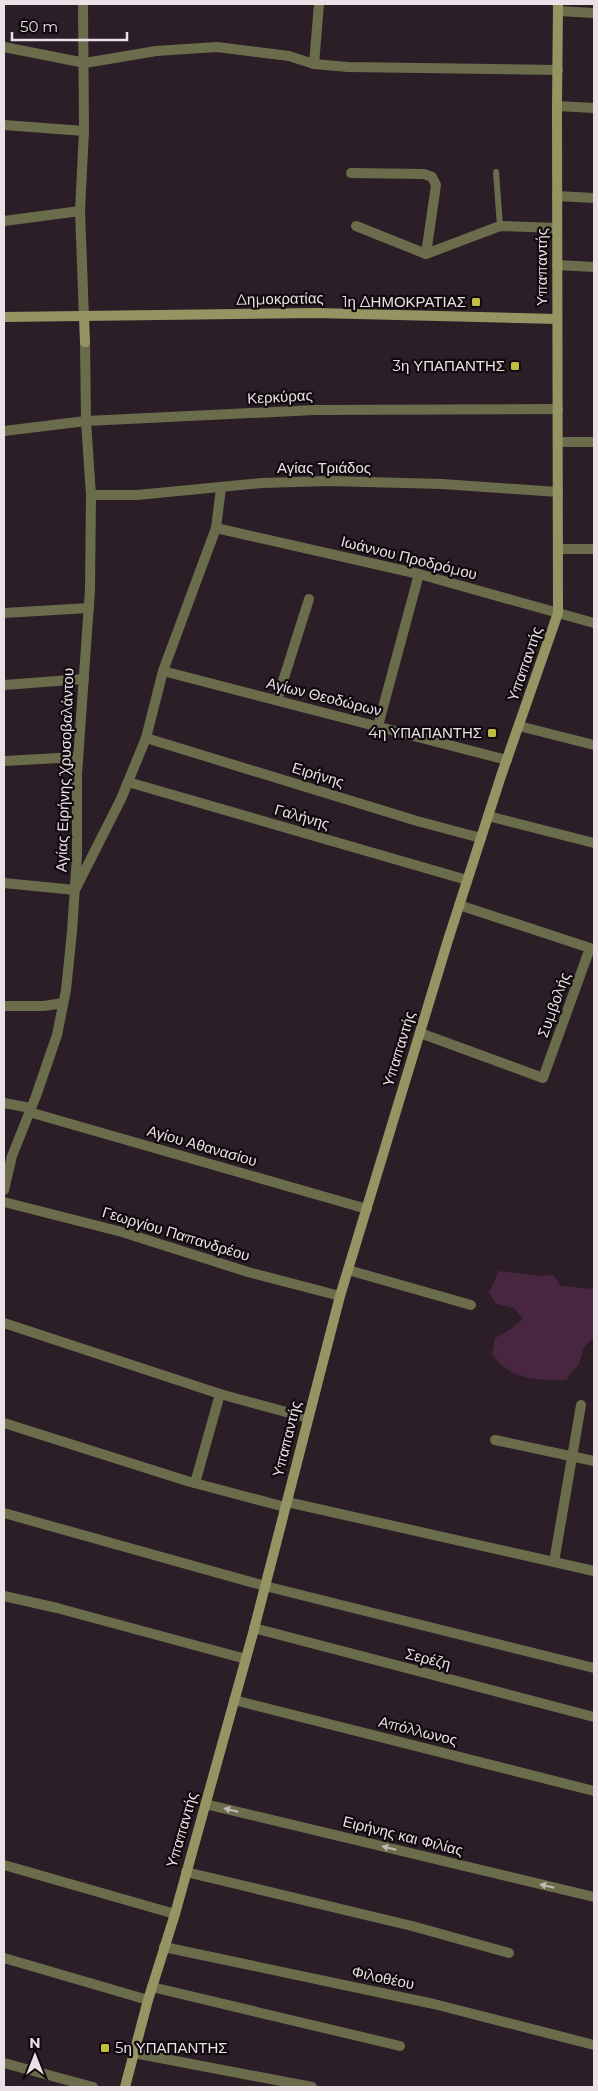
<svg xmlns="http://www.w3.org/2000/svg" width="598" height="2091" viewBox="0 0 598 2091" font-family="Montserrat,sans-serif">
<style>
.green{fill:#48263f}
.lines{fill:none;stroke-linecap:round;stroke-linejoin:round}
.lane{stroke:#6b6c4c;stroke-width:6}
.street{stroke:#6b6c4c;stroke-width:10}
.secondary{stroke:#959563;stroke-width:10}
.oneway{fill:#beb8b1}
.poi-dot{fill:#c0be40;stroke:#100a0e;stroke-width:2}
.labels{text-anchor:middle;stroke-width:4.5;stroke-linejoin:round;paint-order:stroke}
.street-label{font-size:15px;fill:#eae1e7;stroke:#100a0e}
.poi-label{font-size:15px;fill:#eae1e7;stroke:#100a0e;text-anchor:end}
</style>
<rect width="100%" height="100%" fill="#2b1e27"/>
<path class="green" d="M499,1271L541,1276L553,1275L561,1286L594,1289V1338L584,1347L579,1364L566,1380C537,1380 510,1381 492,1354L495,1338L509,1330L523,1319L514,1308L496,1304L489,1292Z"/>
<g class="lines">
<polyline class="lane" points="496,172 500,226"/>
<g class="street">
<polyline points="83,4 84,131 80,211 84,318"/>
<polyline points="558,11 594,13"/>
<polyline points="4,47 85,63 156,51 217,47 289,56 314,64 348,67 558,70"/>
<polyline points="314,64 319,4"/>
<polyline points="557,106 594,108"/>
<polyline points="4,125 84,131"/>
<polyline points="351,173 424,174 432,177 436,185 426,254"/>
<polyline points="557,196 594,198"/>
<polyline points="4,221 80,211"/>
<polyline points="356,226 426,254 500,226 557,228"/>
<polyline points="557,265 594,267"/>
<polyline points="4,431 86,421 315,410 558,409"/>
<polyline points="558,442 594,442"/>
<polyline points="91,495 137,495 262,483 329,481 442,484 558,492"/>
<polyline points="216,528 419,574 594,623"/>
<polyline points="558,549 594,549"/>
<polyline points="4,613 89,608"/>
<polyline points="163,671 507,760"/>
<polyline points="4,685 84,679"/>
<polyline points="277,700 309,599"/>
<polyline points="378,726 419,574"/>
<polyline points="519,726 594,745"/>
<polyline points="146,738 417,821 481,838"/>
<polyline points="4,761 78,757"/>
<polyline points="128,782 467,880"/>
<polyline points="488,816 594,843"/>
<polyline points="4,883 75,890 121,799 146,738 163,671 216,528 221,488"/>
<polyline points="4,1006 44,1006 63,1003"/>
<polyline points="420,1033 543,1078 590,948 459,905"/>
<polyline points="4,1103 31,1108"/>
<polyline points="29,1112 367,1209"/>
<polyline points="4,1190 12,1156 36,1096 57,1035 66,990 72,932 77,856 77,774 90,590 91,495 86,421 85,342"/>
<polyline points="4,1202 122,1232 248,1272 340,1296"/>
<polyline points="348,1270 471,1305"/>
<polyline points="4,1323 220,1394 308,1418"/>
<polyline points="4,1423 187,1481 285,1507"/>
<polyline points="495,1440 594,1461"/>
<polyline points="195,1483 220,1394"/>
<polyline points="287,1502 594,1571"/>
<polyline points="4,1513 265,1586 594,1668"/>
<polyline points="554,1562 581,1405"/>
<polyline points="4,1596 57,1608 246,1659"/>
<polyline points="254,1628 594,1717"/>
<polyline points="234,1700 594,1791"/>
<polyline points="205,1804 594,1897"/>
<polyline points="4,1865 175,1914"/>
<polyline points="186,1872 412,1926 509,1953"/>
<polyline points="164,1947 434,2004 594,2045"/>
<polyline points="4,1958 148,2000"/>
<polyline points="152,1987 400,2046"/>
<polyline points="134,2053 312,2087"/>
<polyline points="4,2063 93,2087"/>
</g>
<g class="secondary">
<polyline points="4,317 316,313 557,319"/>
<polyline points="84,318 85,342"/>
<polyline points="125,2087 148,2000 175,1914 253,1633 340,1296 448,940 501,776 558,613 557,106 558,4"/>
</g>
</g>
<defs><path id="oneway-solid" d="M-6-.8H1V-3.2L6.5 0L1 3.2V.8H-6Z" transform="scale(1.25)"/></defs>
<g class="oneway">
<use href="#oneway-solid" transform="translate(231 1810) rotate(-166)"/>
<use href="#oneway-solid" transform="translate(389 1848) rotate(-166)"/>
<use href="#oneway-solid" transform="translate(547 1886) rotate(-166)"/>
</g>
<g class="poi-dot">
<rect x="471" y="297" width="10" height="10" rx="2.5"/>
<rect x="510" y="361" width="10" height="10" rx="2.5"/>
<rect x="487" y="728" width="10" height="10" rx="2.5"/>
<rect x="100" y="2043" width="10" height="10" rx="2.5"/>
</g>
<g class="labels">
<g class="street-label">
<text transform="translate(542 267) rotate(-90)" y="5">Υπαπαντής</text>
<text transform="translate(280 299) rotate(-1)" y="5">Δημοκρατίας</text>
<text transform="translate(280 397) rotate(-3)" y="5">Κερκύρας</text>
<text x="324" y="473">Αγίας Τριάδος</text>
<text transform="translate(409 558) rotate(14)" y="5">Ιωάννου Προδρόμου</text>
<text transform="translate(525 664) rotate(-71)" y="5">Υπαπαντής</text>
<text transform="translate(324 697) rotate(14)" y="5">Αγίων Θεοδώρων</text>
<text transform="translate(65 770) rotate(-88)" y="5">Αγίας Ειρήνης Χρυσοβαλάντου</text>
<text transform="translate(318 775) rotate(17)" y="5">Ειρήνης</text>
<text transform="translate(302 817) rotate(16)" y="5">Γαλήνης</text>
<text transform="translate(554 1005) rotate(-70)" y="5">Συμβολής</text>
<text transform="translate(399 1049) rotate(-73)" y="5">Υπαπαντής</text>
<text transform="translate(202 1146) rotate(16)" y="5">Αγίου Αθανασίου</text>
<text transform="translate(176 1234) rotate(17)" y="5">Γεωργίου Παπανδρέου</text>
<text transform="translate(287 1439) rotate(-76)" y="5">Υπαπαντής</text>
<text transform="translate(428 1659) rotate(14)" y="5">Σερέζη</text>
<text transform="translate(418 1731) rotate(14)" y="5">Απόλλωνος</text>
<text transform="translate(182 1830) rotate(-74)" y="5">Υπαπαντής</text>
<text transform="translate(403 1836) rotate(14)" y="5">Ειρήνης και Φιλίας</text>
<text transform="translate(383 1978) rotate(12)" y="5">Φιλοθέου</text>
</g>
<g class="poi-label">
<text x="466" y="307">1η ΔΗΜΟΚΡΑΤΙΑΣ</text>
<text x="505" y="371">3η ΥΠΑΠΑΝΤΗΣ</text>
<text x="482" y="738">4η ΥΠΑΠΑΝΤΗΣ</text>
<text x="115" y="2053" text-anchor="start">5η ΥΠΑΠΑΝΤΗΣ</text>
</g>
</g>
<rect width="598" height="2091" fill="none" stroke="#eae1e7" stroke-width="10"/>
<g transform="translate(35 2056)" stroke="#100a0e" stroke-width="4" paint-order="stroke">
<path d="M0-4L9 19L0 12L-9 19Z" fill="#eae1e7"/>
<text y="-8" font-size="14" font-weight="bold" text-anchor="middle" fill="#eae1e7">N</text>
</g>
<path d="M12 32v8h115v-8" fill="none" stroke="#eae1e7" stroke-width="2.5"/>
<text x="20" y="32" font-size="15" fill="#eae1e7" stroke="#100a0e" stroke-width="4" paint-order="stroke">50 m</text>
</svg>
